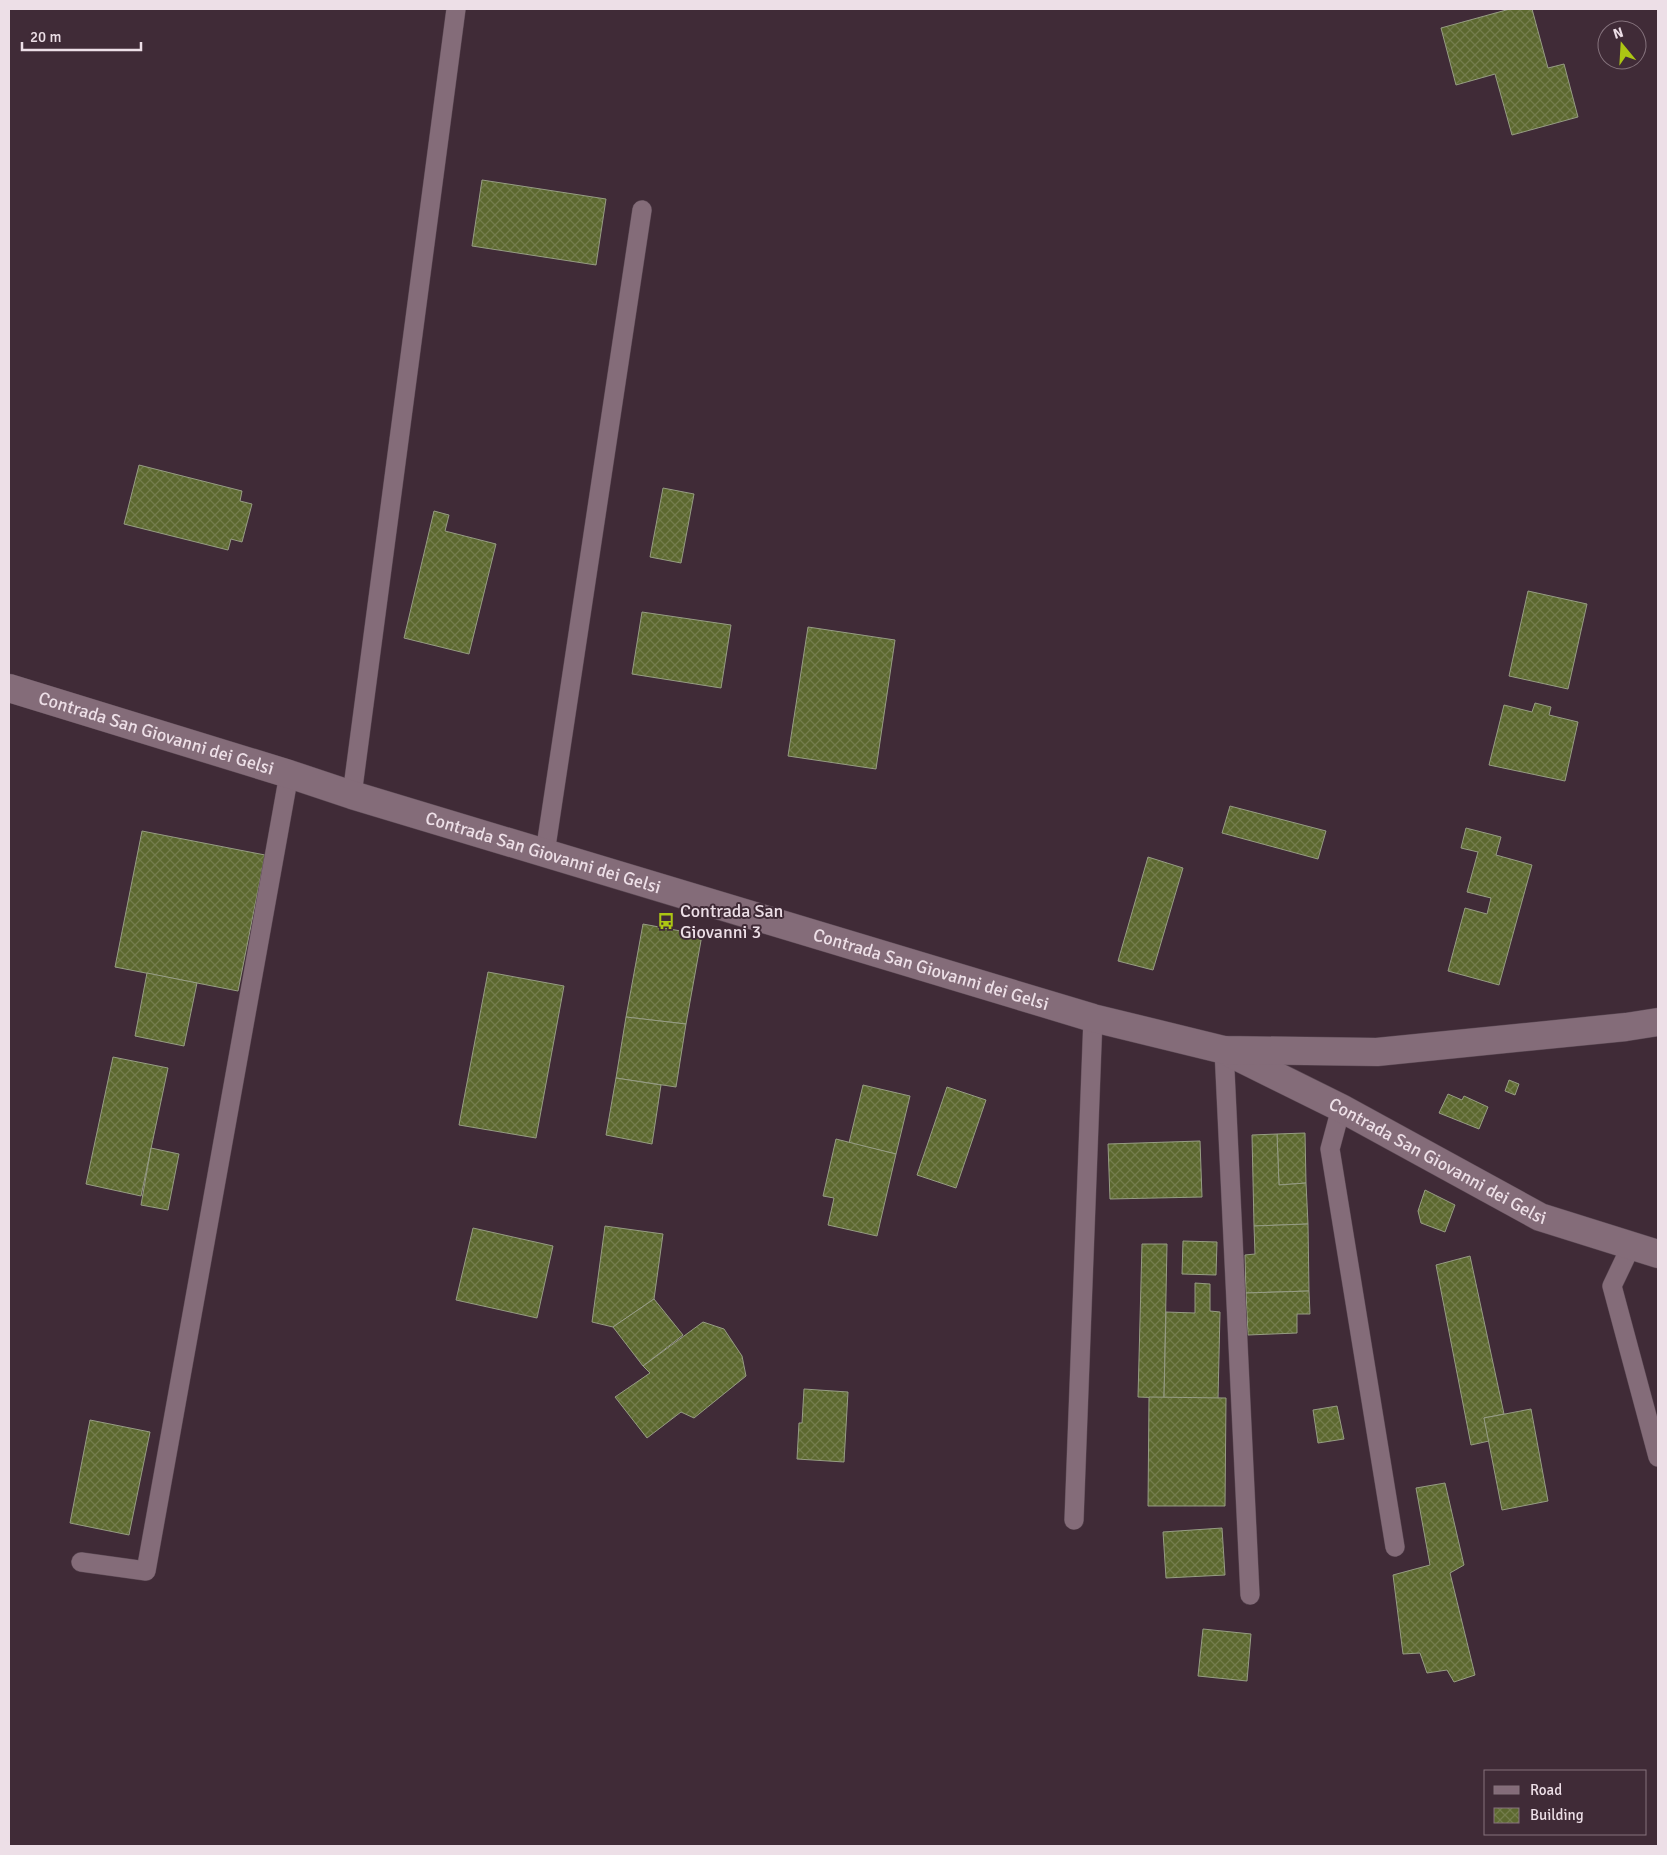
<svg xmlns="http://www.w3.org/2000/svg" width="1667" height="1855" viewBox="0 0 1667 1855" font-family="Signika,sans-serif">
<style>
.building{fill:url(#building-cross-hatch);stroke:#969c83}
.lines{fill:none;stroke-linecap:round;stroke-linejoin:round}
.service-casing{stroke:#5a4853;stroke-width:20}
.minor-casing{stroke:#5a4853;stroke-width:29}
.secondary-casing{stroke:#5a4853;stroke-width:29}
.service{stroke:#846c79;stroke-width:19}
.minor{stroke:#846c79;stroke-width:28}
.secondary{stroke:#846c79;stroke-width:28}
.labels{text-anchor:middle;stroke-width:4;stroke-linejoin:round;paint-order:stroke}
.street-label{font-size:18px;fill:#eddfe7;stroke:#402b37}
.poi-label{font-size:18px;fill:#eddfe7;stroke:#402b37;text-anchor:start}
</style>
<defs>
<pattern id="building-cross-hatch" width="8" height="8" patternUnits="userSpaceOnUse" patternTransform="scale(1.25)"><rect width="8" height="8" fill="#5c682f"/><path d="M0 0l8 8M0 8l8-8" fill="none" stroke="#747d4d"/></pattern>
</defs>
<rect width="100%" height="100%" fill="#402b37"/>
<g class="building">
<polygon points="1510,9 1532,9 1548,68 1564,64 1578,117 1512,135 1495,74 1456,85 1441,28"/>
<polygon points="482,180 606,199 596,265 472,246"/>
<polygon points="139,465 242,491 240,501 252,504 242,542 231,539 228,550 124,524"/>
<polygon points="663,488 694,494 681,563 650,557"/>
<polygon points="434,511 449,515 445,531 496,544 469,654 404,638"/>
<polygon points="1528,591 1587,604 1568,689 1509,676"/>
<polygon points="642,612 731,625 721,688 632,674"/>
<polygon points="808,627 895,640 876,769 788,756"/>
<polygon points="1535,703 1551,707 1549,715 1578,722 1565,781 1489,765 1504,705 1532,712"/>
<polygon points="1230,806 1326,831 1318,859 1222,833"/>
<polygon points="1466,828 1501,837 1496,855 1532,865 1499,985 1448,971 1465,908 1487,914 1491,898 1467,892 1478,852 1461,848"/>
<polygon points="142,831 265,855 238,991 115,967"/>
<polygon points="1148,857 1183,868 1153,970 1118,961"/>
<polygon points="643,924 702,935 686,1024 626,1017"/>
<polygon points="488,972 564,986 536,1138 459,1125"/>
<polygon points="147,973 197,983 184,1046 135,1036"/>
<polygon points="626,1017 686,1024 676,1087 616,1078"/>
<polygon points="113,1057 168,1068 141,1196 86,1184"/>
<polygon points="616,1078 661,1085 652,1144 606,1135"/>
<polygon points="1509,1080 1519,1084 1515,1095 1505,1091"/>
<polygon points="863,1085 910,1096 896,1154 849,1143"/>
<polygon points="947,1087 986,1100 956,1188 917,1175"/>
<polygon points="1448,1094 1462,1100 1464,1096 1488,1107 1479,1129 1439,1113"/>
<polygon points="1305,1133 1306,1183 1279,1185 1277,1134"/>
<polygon points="1277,1134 1279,1185 1306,1183 1308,1224 1254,1226 1252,1135"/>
<polygon points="836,1139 896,1154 877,1236 828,1225 834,1198 823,1196"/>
<polygon points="1200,1141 1202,1197 1110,1199 1108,1144"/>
<polygon points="151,1148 179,1154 168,1210 141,1205"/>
<polygon points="1425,1190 1455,1205 1445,1232 1421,1223 1418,1211"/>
<polygon points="1308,1224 1309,1291 1246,1293 1245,1255 1255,1254 1254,1226"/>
<polygon points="605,1226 663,1234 654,1299 613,1327 592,1322"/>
<polygon points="473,1228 553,1246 537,1318 456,1300"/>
<polygon points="1183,1241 1217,1242 1216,1275 1182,1274"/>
<polygon points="1142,1244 1167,1244 1164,1398 1138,1397"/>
<polygon points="1470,1256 1504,1414 1484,1418 1489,1441 1471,1445 1436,1265"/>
<polygon points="1195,1283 1210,1284 1210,1311 1220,1312 1218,1399 1164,1398 1166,1312 1195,1313"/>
<polygon points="1309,1291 1310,1314 1297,1314 1297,1333 1248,1335 1246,1293"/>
<polygon points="654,1299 683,1335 643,1366 613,1327"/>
<polygon points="703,1322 724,1329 742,1356 746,1376 694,1418 681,1412 647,1438 615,1397 650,1373 643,1366"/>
<polygon points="804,1389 848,1392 844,1462 797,1459 799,1423 802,1423"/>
<polygon points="1149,1397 1226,1398 1225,1506 1148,1506"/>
<polygon points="1337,1406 1344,1439 1318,1443 1313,1410"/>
<polygon points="1531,1409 1548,1501 1502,1510 1484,1418"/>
<polygon points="90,1420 150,1432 129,1535 70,1523"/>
<polygon points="1445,1483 1464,1565 1450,1573 1475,1675 1454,1682 1447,1670 1427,1673 1420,1653 1403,1654 1393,1575 1430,1565 1416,1488"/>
<polygon points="1222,1528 1225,1575 1166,1578 1163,1532"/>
<polygon points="1203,1629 1251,1634 1247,1681 1198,1676"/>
</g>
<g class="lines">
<g class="service-casing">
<g id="service">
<polyline points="352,795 456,9"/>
<polyline points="545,853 642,210"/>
<polyline points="1224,1050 1250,1595"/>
<polyline points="1341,1108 1330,1149 1395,1547"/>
<polyline points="1631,1246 1612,1286 1658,1457"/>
<polyline points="1074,1520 1093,1018"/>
<polyline points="81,1562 146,1571 289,774"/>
</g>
</g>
<g class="minor-casing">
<g id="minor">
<path id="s1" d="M1224,1050L1341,1108L1540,1217L1658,1254"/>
</g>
</g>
<g class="secondary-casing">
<g id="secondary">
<path id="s2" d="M9,688L289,774L352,795L1093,1018L1224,1050L1377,1052L1626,1027L1658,1022"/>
</g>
</g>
<use href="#service" class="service"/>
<use href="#minor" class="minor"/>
<use href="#secondary" class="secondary"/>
</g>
<defs>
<g id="bus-bare" transform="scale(1.35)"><path d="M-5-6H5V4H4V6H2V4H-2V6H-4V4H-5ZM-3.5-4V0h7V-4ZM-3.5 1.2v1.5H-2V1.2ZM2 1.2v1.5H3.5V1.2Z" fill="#acc613" stroke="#402b37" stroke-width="2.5" paint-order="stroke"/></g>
</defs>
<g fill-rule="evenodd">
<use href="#bus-bare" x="666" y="921"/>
</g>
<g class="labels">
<g class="street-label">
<text dy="6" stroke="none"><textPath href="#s2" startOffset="154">Contrada San Giovanni dei Gelsi</textPath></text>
<text dy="6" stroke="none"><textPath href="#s2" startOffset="559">Contrada San Giovanni dei Gelsi</textPath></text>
<text dy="6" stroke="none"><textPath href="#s2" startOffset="964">Contrada San Giovanni dei Gelsi</textPath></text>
<text dy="6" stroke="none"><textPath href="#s1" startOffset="241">Contrada San Giovanni dei Gelsi</textPath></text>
</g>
<g class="poi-label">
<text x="680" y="917">Contrada San<tspan x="680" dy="21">Giovanni 3</tspan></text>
</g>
</g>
<rect width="1667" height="1855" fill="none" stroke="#eddfe7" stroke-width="20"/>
<rect x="1484" y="1770" width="162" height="65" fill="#402b37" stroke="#85737d"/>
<rect x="1494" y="1786" width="25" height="8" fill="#846c79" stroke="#85737d"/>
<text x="1530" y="1795" font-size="15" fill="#eddfe7">Road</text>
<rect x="1494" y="1808" width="25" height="15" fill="url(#building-cross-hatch)" stroke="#85737d"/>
<text x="1530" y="1820" font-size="15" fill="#eddfe7">Building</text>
<g transform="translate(1622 45) rotate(342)"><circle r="24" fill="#402b37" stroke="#85737d"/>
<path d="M0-4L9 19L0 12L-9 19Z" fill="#acc613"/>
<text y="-8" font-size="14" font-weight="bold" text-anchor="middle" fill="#eddfe7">N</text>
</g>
<path d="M22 42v8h119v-8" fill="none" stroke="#eddfe7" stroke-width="2.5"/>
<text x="30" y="42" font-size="15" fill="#eddfe7" stroke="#402b37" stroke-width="4" paint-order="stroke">20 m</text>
</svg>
